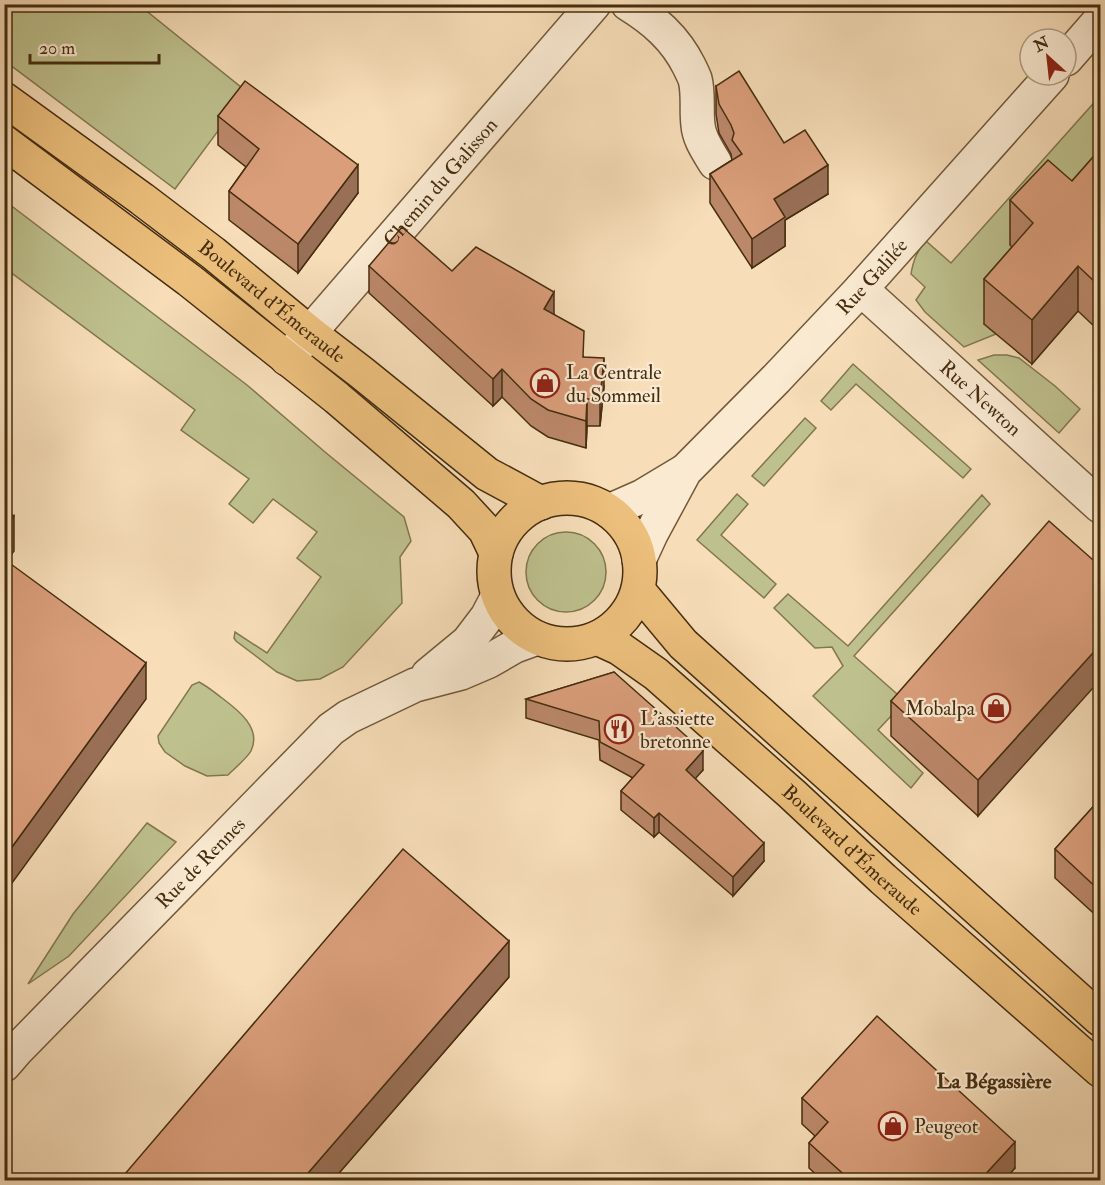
<svg xmlns="http://www.w3.org/2000/svg" width="1105" height="1185" viewBox="0 0 1105 1185" font-family="'IM FELL Double Pica',serif">
<style>
.green{fill:#bec18e;stroke:#82774e;stroke-width:1.5}
.lines{fill:none;stroke-linecap:round;stroke-linejoin:round}
.minor-casing{stroke:#72593a;stroke-width:36}
.major-casing{stroke:#452d0f;stroke-width:36}
.minor{stroke:#faead2;stroke-width:33}
.major{stroke:#ecbf7c;stroke-width:33}
.wall{fill:#bb886a;stroke:#452d0f;stroke-width:1.5}
.shaded-wall{fill:#996f56;stroke:#452d0f;stroke-width:1.5}
.building{fill:#da9e7b;stroke:#452d0f;stroke-width:1.5}
.labels{text-anchor:middle;stroke-width:4.5;stroke-linejoin:round;paint-order:stroke}
.street-label{font-size:20px;fill:#452d0f;stroke:#faead2}
.poi-label{font-size:20px;fill:#452d0f;stroke:#faead2;text-anchor:start}
.neighbourhood-label{font-size:21px;font-weight:bold;fill:#452d0f;stroke:#faead2}
</style>
<rect width="100%" height="100%" fill="#f7deb9"/>
<filter id="stains"><feTurbulence type="fractalNoise" baseFrequency=".00333" numOctaves="4"/><feColorMatrix values="0 0 0 0 .2 0 0 0 0 .09 0 0 0 0 .02 0 0 0 .5 -.17"/></filter>
<radialGradient id="worn" r=".72"><stop offset=".6" stop-color="#630" stop-opacity="0"/><stop offset="1" stop-color="#630" stop-opacity=".3"/></radialGradient>
<g class="green">
<polygon points="4,5 139,5 247,92 175,189 5,61"/>
<path d="M1100,96V193L1010,244L1027,262L984,324L996,334L964,347L925,312L916,300L925,287L911,274C913,261 917,250 926,241L951,263Z"/>
<polygon points="5,201 247,385 325,452 404,517 411,541 400,557 402,603 343,667 320,679 297,681 277,672 236,641 234,638 235,632 267,653 321,577 297,558 317,532 273,499 253,523 229,504 249,479 181,430 195,410 5,268"/>
<polygon points="994,355 1007,355 1019,358 1055,386 1080,409 1059,433 978,360"/>
<polygon points="853,364 971,469 963,478 856,384 831,410 821,401"/>
<polygon points="805,418 816,428 764,486 752,476"/>
<polygon points="737,494 748,504 721,535 776,584 764,598 697,540"/>
<polygon points="982,495 990,504 854,656 905,701 878,730 923,773 911,788 813,696 843,666 832,647 815,648 774,608 788,594 848,646"/>
<circle cx="566" cy="572" r="40"/>
<path d="M199,682C207,686 214,692 222,698C238,710 262,728 251,751C247,758 234,769 228,775L207,776L185,766L165,752L159,743L158,736L192,685Z"/>
<polygon points="147,823 176,842 69,956 28,984 73,914"/>
</g>
<g class="lines">
<g class="minor-casing">
<g id="minor">
<path d="M628,4C654,20 675,38 689,66C691,70 693,74 695,79C699,94 696,110 698,125C699,139 708,151 715,163"/>
<polyline points="1066,59 1100,20"/>
<path id="s1" d="M861,289L1100,506"/>
<path id="s2" d="M287,359L594,4"/>
<polyline points="609,511 643,496 683,472"/>
<path id="s3" d="M639,560L651,534L685,471L776,379L861,289L1052,75"/>
<polyline points="428,675 468,642 487,617 498,596"/>
<path id="s4" d="M4,1065L17,1050L331,729L348,717L415,685L461,673L489,661L515,646L537,638"/>
</g>
</g>
<g class="major-casing">
<g id="major">
<path id="s5" d="M4,99L142,199L213,253L310,333L362,373L487,474L541,503"/>
<polyline points="4,142 189,280 337,398 461,504 485,530 496,553"/>
<circle cx="567" cy="571" r="73"/>
<polyline points="638,590 683,644 1100,1019"/>
<path id="s6" d="M597,638L619,648L656,674L792,794L883,879L1100,1070"/>
</g>
</g>
<use href="#minor" class="minor"/>
<use href="#major" class="major"/>
</g>
<g class="wall">
<polygon points="716,86 784,143 828,194 785,220 785,246 752,268 710,203 710,174 732,160 731,154 719,133 716,114"/>
<polygon points="218,116 358,193 298,273 229,220 229,191 246,167 218,145"/>
<polygon points="1101,148 1101,323 1096,328 1078,311 1032,364 984,324 984,279 1012,247 1010,245 1010,200 1072,181"/>
<polygon points="369,266 452,271 554,314 604,386 600,426 587,426 586,448 548,437 531,426 502,397 493,406 369,293"/>
<polygon points="1101,567 978,816 891,736 891,701"/>
<polygon points="614,672 703,770 695,778 764,861 733,896 659,832 654,837 621,810 621,791 633,778 600,760 599,740 526,718 526,699"/>
<polygon points="1101,798 1101,920 1055,878 1055,849"/>
<polygon points="509,977 333,1180 124,1180 124,1175"/>
<polygon points="802,1098 1015,1168 1004,1180 822,1180 809,1168 809,1143 815,1136 802,1124"/>
</g>
<g class="shaded-wall">
<polygon points="358,165 358,193 298,273 298,244"/>
<polygon points="828,165 828,194 785,220 785,246 752,268 752,239 774,199"/>
<polygon points="1078,266 1078,311 1032,364 1032,320"/>
<polygon points="1101,278 1101,323 1096,328 1096,283"/>
<polygon points="554,292 554,319 544,309"/>
<polygon points="604,358 604,386 600,426 600,399"/>
<polygon points="502,369 502,397 493,406 493,379"/>
<polygon points="587,399 587,426 586,448 586,421"/>
<polygon points="14,516 14,551 4,564 4,528"/>
<polygon points="1101,644 1101,679 978,816 978,780"/>
<polygon points="146,663 146,699 4,894 4,858"/>
<polygon points="703,751 703,770 686,789 686,770"/>
<polygon points="659,813 659,832 654,837 654,818"/>
<polygon points="764,843 764,861 733,896 733,877"/>
<polygon points="509,941 509,977 333,1180 302,1180"/>
<polygon points="1015,1142 1015,1168 1004,1180 980,1180"/>
</g>
<g class="building">
<polygon points="739,71 784,143 805,130 828,165 774,199 785,217 752,239 710,174 742,154 732,140 734,133 731,125 719,104 716,86"/>
<polygon points="245,81 358,165 298,244 229,191 259,149 218,116"/>
<polygon points="1101,148 1101,278 1096,283 1078,266 1032,320 984,279 1033,223 1010,200 1048,160 1072,181"/>
<polygon points="402,227 452,271 476,247 554,292 544,309 584,331 583,357 604,358 600,399 587,399 586,421 548,410 531,399 502,369 493,379 369,266"/>
<polygon points="4,509 14,516 4,528"/>
<polygon points="1049,521 1101,567 1101,644 978,780 891,701"/>
<polygon points="4,559 146,663 4,858"/>
<polygon points="614,672 703,751 686,770 764,843 733,877 659,813 654,818 621,791 644,765 600,742 599,721 526,699"/>
<polygon points="1101,798 1101,892 1055,849"/>
<polygon points="403,849 509,941 302,1180 131,1180 124,1175"/>
<polygon points="877,1016 1015,1142 980,1180 850,1180 809,1143 828,1122 802,1098"/>
</g>
<defs>
<g id="shop-ring" transform="scale(1.5)"><circle r="9.5" fill="#faead2" stroke="#8f2418" stroke-width="1.5"/><path d="M-5-2.5h2.3a2.7 3.5 0 0 1 5.4 0H5L5.5 6h-11ZM-1.5-2.5h3a1.5 2.3 0 0 0-3 0Z" fill="#8f2418"/></g>
<g id="restaurant-ring" transform="scale(1.5)"><circle r="9.5" fill="#faead2" stroke="#8f2418" stroke-width="1.5"/><path d="M-5-6h1v4h1v-4h1v4h1v-4h1v5L-1.5 .5V6h-2V.5L-5-1ZM5-6V6H3V1.5H1.5Q1.5-4 5-6Z" fill="#8f2418"/></g>
</defs>
<g fill-rule="evenodd">
<use href="#shop-ring" x="545" y="383"/>
<use href="#shop-ring" x="996" y="708"/>
<use href="#restaurant-ring" x="619" y="729"/>
<use href="#shop-ring" x="893" y="1126"/>
</g>
<g class="labels">
<g class="street-label">
<text dy="7" stroke="none"><textPath href="#s2" startOffset="234">Chemin du Galisson</textPath></text>
<text dy="7" stroke="none"><textPath href="#s3" startOffset="370">Rue Galilée</textPath></text>
<text dy="7" stroke="none"><textPath href="#s5" startOffset="336">Boulevard d'Émeraude</textPath></text>
<text dy="7" stroke="none"><textPath href="#s1" startOffset="162">Rue Newton</textPath></text>
<text dy="7" stroke="none"><textPath href="#s6" startOffset="333">Boulevard d'Émeraude</textPath></text>
<text dy="7" stroke="none"><textPath href="#s4" startOffset="282">Rue de Rennes</textPath></text>
</g>
<g class="poi-label">
<text x="566" y="379">La Centrale<tspan x="566" dy="23">du Sommeil</tspan></text>
<text x="975" y="715" text-anchor="end">Mobalpa</text>
<text x="640" y="725">L'assiette<tspan x="640" dy="23">bretonne</tspan></text>
<text x="914" y="1133">Peugeot</text>
</g>
<g class="neighbourhood-label">
<text x="994" y="1088">La Bégassière</text>
</g>
</g>
<rect width="1105" height="1185" fill="none" stroke="#f7deb9" stroke-width="24"/>
<rect x="6" y="6" width="1093" height="1173" fill="none" stroke="#452d0f" stroke-width="3"/>
<rect x="12" y="12" width="1081" height="1161" fill="none" stroke="#452d0f" stroke-width="1.5"/>
<g transform="translate(1048 57) rotate(333)"><circle r="28" fill="#faead2" stroke="#b29e84" stroke-width="1.5"/>
<path d="M0-4.5L10 22L0 15L-10 22Z" fill="#8f2418"/>
<text y="-9" font-size="16" font-weight="bold" text-anchor="middle" fill="#452d0f">N</text>
</g>
<path d="M30 54v9h129v-9" fill="none" stroke="#452d0f" stroke-width="3"/>
<text x="39" y="54" font-size="18" fill="#452d0f" stroke="#faead2" stroke-width="4.5" paint-order="stroke">20 m</text>
<rect width="100%" height="100%" filter="url(#stains)"/>
<rect width="100%" height="100%" fill="url(#worn)"/>
</svg>
